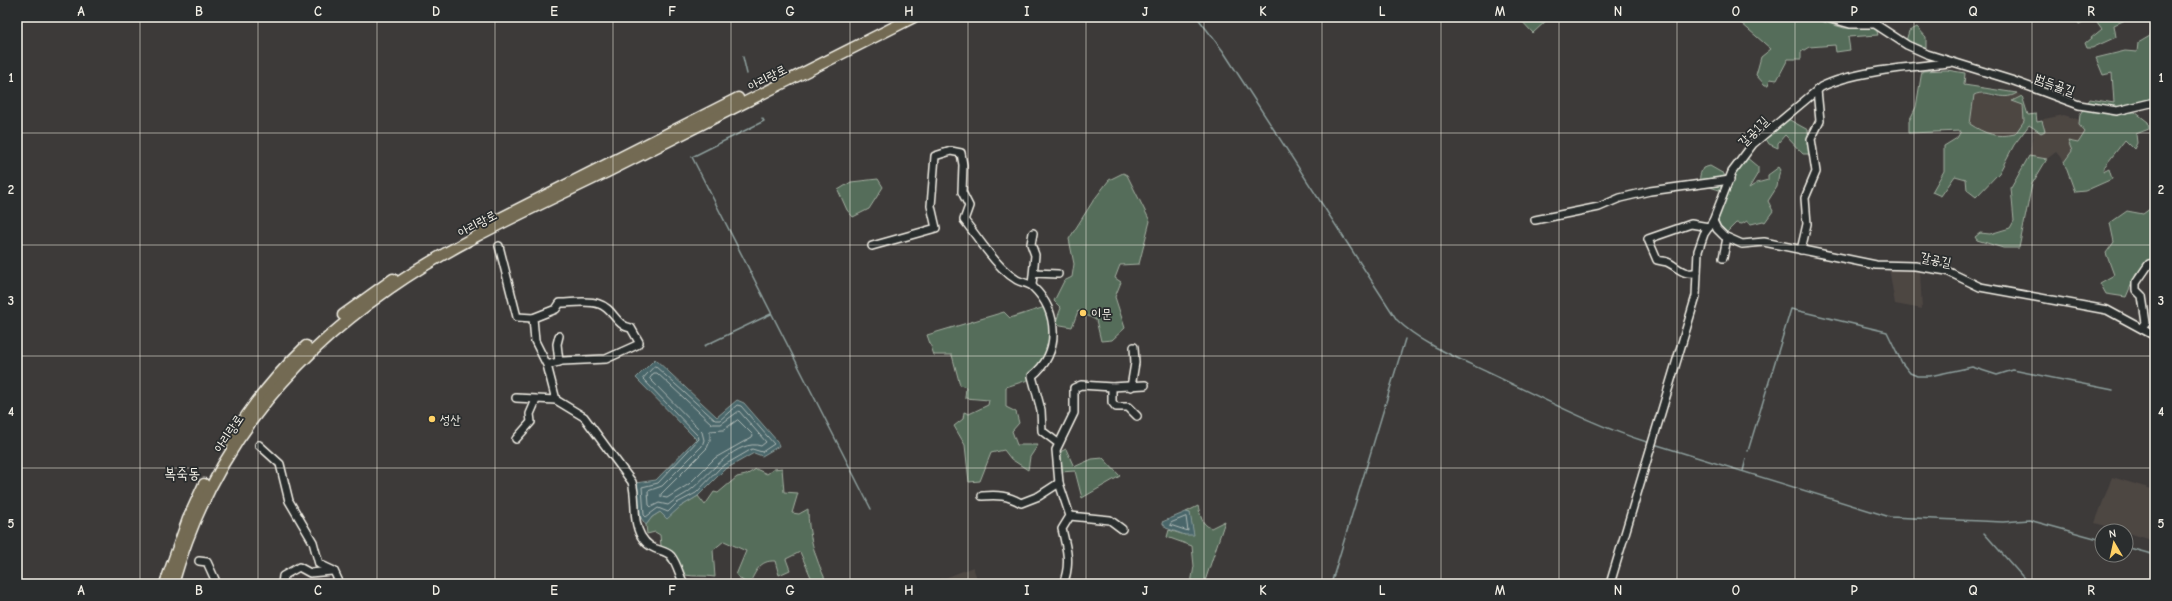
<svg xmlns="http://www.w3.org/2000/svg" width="2172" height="601" viewBox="0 0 2172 601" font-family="'Comic Neue','Poor Story',sans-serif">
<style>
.built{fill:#4d4643}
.green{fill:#546d5a;stroke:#a4afa1}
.water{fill:#48666a;stroke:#8d9e9c}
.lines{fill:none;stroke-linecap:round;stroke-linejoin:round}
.shore{stroke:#afb9b6;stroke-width:1}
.stream{stroke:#8d9e9c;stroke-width:1.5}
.minor-casing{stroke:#f4f1e8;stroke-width:10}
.highway-casing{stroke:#f4f1e8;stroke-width:13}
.minor{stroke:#2a2d2e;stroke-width:7}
.highway{stroke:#736b52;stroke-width:10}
.grid{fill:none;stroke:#f4f1e8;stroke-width:1;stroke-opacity:0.55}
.poi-dot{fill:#ffd166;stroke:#2a2d2e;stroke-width:1.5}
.labels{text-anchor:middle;stroke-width:3.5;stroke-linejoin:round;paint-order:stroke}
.street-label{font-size:13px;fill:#f4f1e8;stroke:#2a2d2e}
.poi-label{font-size:13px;fill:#f4f1e8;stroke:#2a2d2e;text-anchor:start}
.quarter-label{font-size:15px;fill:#f4f1e8;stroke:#2a2d2e}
.neatline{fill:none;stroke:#f4f1e8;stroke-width:1.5}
.grid-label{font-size:13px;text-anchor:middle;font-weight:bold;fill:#f4f1e8}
</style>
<rect width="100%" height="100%" fill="#3d3a39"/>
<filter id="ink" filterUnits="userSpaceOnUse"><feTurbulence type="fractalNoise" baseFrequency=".025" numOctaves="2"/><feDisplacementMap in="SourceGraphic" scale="8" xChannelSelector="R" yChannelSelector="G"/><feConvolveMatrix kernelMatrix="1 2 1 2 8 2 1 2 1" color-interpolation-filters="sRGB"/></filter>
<g filter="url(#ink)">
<g class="built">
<polygon points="1979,93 2001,98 2017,93 2022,96 2012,101 2023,105 2024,121 2015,134 2002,136 1986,134 1970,124 1974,95"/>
<polygon points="2064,115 2080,120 2079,125 2085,132 2064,162 2056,152 2047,159 2029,156 2034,129 2041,133 2045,126 2042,121 2044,119"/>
<polygon points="1889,268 1920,270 1922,309 1895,304"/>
<polygon points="2112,477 2155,490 2155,541 2095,523"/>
<polygon points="973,567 979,584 923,584 945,578"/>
</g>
<g class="green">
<polygon points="1518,17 1545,17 1547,20 1533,33"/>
<polygon points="1734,17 1808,17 1844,28 1876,28 1878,35 1848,37 1850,50 1836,52 1835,45 1809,47 1801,52 1801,59 1788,59 1777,80 1770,79 1768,85 1765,85 1756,75 1761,57 1771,49"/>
<polygon points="2074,17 2132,17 2114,25 2116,37 2092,48 2087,48 2085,43 2102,29 2095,19 2089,19 2079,24"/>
<polygon points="1917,27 1926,37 1926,51 1906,41 1909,31"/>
<polygon points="2155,33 2155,97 2124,108 2126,112 2135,112 2148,122 2149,129 2136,134 2137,143 2134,149 2125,140 2105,166 2103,172 2109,169 2112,179 2085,191 2075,192 2064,162 2072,151 2068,141 2078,143 2085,132 2079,125 2080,114 2090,99 2114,103 2112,73 2103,75 2096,58 2125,51 2137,52 2138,43"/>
<path d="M1947,70L1965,73L1964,85L2017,93C2002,103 1988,88 1974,95L1970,124C1985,134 1997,138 2015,134L2024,121L2023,105L2012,101L2022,96L2028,115L2036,114L2037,122L2042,121L2045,131L2041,133L2029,125L2014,145L1999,173L1976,197L1967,190L1966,179L1955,176L1941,196L1932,192L1944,171V146L1957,138L1961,131L1909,133V121L1916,107L1922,71Z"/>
<polygon points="1788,119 1808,130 1809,154 1803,154 1785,135 1778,143 1778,148 1769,144 1765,137"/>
<polygon points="2029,156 2047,159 2032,184 2019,248 2003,248 1977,240 1975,237 1980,233 1990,234 2010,228 2014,221 2011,188"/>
<polygon points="1746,157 1758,167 1758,173 1749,188 1757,183 1768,180 1768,175 1779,167 1781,170 1779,174 1777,187 1768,201 1773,211 1765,222 1763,221 1751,224 1747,221 1742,224 1736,223 1727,232 1720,225 1717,218 1735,173"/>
<path d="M1710,166L1724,174L1725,180L1719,190C1705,185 1694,185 1703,168Z"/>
<polygon points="1123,173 1127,175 1150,221 1139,264 1120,265 1115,278 1121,282 1115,297 1125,328 1112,340 1101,341 1096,320 1078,311 1072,327 1055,324 1061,308 1054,301 1064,281 1072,277 1074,264 1069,239 1093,201 1109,180"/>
<polygon points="878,179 883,187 869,209 853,217 847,210 838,190 851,182"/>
<polygon points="2155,205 2155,259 2136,274 2126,297 2106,294 2100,283 2114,275 2106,253 2114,242 2110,223 2127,211 2143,214"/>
<polygon points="1045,307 1050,323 1051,348 1028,380 1006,387 1006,407 1016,412 1019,423 1012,431 1017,445 1038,445 1030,457 1028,470 1011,459 1004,450 991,453 980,481 969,482 965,445 954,426 963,419 964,412 969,414 988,405 989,400 965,398 966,387 960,385 952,355 934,355 927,335 1004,312 1010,318"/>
<polygon points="1066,449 1074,467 1092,459 1103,458 1120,476 1082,498 1075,471 1060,472 1058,453"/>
<path d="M782,468L784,492L798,493L792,513L799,514L808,509C808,535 815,557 826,581L823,584H814L800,552L786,559L790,570L779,575L775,561C759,560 756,572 749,584H747L736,575L746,551L724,541L713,550L715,577C704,575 695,577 685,575L681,569L669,563L661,546L660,535L655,532L647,534L646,525L652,517L660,512L667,518L680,507L698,496L705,505L714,492L718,493L737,477L746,475L756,469L767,474L774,469Z"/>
<path d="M1198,506C1201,516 1201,524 1211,528L1225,521L1204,584H1191L1194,566L1192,546L1167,537L1169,530L1185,535L1190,513L1186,512Z"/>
</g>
<g class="water">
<polygon points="655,359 717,417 737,400 744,403 777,441 779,446 762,456 754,453 724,470 698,496 680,507 667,519 660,512 652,517 646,525 641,518 636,483 656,480 696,439 636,378"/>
<polygon points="1186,512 1190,513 1194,535 1185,535 1166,528 1162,522"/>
</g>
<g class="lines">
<g class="shore">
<polygon points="655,366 715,420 720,420 737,405 741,406 774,444 762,452 752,449 721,467 696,493 677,503 668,512 658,508 646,517 644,515 642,487 658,483 699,439 698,436 643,379"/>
<path d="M654,373H657L712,424H721L739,411L766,442L761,446C738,438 709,474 693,488C686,495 676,498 668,505L659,503L651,507L649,505L648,491L662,486L702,446L704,440L702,432L650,379Z"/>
<polygon points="738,420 753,435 752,437 715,458 689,484 667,498 661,497 661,494 707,448 710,441 710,431 723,430"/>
<polygon points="1186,517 1188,531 1170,525 1171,523"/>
</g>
<g class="stream">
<path d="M1197,17L1223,51L1397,320C1422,344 1458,358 1489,373C1542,398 1594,426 1650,443"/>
<polyline points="743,57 747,74"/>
<polyline points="762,118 764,121 692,157 871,509"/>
<polyline points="704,346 771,314"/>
<polyline points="1654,444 1890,517 2003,522 2029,520 2102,540"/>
<polyline points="1748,451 1791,309 1887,332 1902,363 1910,373 1917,376 1930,376 1972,367 1997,375 2013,370 2113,390"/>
<polyline points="1743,471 1746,459"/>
<polyline points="1984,533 2029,584"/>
<polyline points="2126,547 2155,555"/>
<polyline points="1331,584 1405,339"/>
</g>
<g class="minor-casing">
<g id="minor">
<polyline points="1825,17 1850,24 1875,24 1907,45 1927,54 2011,80 2079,105 2117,111 2155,102"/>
<polyline points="1535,220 1599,207 1620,198 1650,191 1730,180"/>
<polyline points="1713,221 1717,229 1724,236 1742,244 1764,242 1876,265 1915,266 1947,271 1980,287 2107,310 2155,336"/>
<polyline points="499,246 517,317 533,318"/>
<path d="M872,246L936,228L931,206L935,156L951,151L961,153L963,165L962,192L969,206L964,220C976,235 988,254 1002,268C1006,272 1012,277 1017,280C1022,283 1029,283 1033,287C1059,312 1061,353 1032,376L1041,410L1042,431L1058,443"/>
<polyline points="1801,250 1807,224 1805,198 1816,172 1811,139 1820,121 1817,90"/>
<polyline points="1723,258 1727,238"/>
<path d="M1697,272C1684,277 1677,266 1667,262C1664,261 1660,261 1657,260L1648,239L1691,224L1709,227"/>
<polyline points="1034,273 1058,274"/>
<polyline points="1032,285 1035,255 1031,244 1033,233"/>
<polyline points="2142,328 2146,323 2142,296 2136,290 2136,283 2149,264 2155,263"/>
<polyline points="559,362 557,344 559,336"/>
<path d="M547,365L562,361L606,359L637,345L639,342L631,328C616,326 613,308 599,304C588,300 572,303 560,303L556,309L533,318L535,341L547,365L556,400L584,417L632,482C637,499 632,520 641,536C651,553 664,548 671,556C678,565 679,575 684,584"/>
<polyline points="1112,387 1112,402 1116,407 1128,407 1137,416"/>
<polyline points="1131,387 1135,363 1134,347"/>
<polyline points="516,398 556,400"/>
<polyline points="516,439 531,422 530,414 536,400"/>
<polyline points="259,445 280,464 289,501 313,542 319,564 334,571 340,584"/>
<path d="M982,496C998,495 1007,495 1021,503L1039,496L1059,483"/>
<polyline points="1070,516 1110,520 1122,529"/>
<polyline points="199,561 207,562 217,584"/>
<polyline points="282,584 283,576 299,567 310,573 332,571"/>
<path d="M1063,584C1071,565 1067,549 1062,529L1070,516L1059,483L1056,450L1074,413V388L1081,385L1112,387L1145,385"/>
<path d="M1610,584L1696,296L1698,251L1704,234L1713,221L1732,172L1753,144L1821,87C1853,71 1912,67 1949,63"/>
</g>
</g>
<g class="highway-casing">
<g id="highway">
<polyline points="481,228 738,98"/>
<polyline points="343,315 393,279"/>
<path d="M230,441C251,406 277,374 306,346"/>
<polyline points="165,584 188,519 204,484"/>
<path d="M173,584C209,457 282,364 389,289C455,242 538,206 611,170C712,119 813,68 914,17"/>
</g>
</g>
<use href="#minor" class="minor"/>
<use href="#highway" class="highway"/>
</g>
</g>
<path class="grid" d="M140,17V584M258,17V584M377,17V584M495,17V584M613,17V584M731,17V584M850,17V584M968,17V584M1086,17V584M1204,17V584M1322,17V584M1441,17V584M1559,17V584M1677,17V584M1795,17V584M1914,17V584M2032,17V584M17,133H2155M17,245H2155M17,356H2155M17,468H2155"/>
<g class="poi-dot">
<circle cx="1083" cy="313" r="4"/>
<circle cx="432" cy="419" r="4"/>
</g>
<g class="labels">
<g class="street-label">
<text transform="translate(767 77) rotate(-27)" y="5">아리랑로</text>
<text transform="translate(2055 84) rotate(20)" y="5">범득골길</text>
<text transform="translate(1753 131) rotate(-45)" y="5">갈공1길</text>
<text transform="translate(477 223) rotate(-28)" y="5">아리랑로</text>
<text transform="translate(1936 259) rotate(12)" y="5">갈공길</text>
<text transform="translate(228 433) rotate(-56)" y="5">아리랑로</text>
</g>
<g class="poi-label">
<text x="1091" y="318">이문</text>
<text x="440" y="424">성산</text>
</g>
<g class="quarter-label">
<text x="182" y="478">복죽동</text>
</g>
</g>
<rect width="2172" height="601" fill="none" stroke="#2a2d2e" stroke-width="44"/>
<g transform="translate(2114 543) rotate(351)"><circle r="19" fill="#2a2d2e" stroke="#7b7b78"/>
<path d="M0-3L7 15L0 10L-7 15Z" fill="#ffd166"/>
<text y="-6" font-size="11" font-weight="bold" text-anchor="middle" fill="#f4f1e8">N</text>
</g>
<rect x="22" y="22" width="2128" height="557" class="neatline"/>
<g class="grid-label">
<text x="81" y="16">A</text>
<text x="199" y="16">B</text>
<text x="318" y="16">C</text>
<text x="436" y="16">D</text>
<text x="554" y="16">E</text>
<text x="672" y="16">F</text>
<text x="790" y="16">G</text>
<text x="909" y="16">H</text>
<text x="1027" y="16">I</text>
<text x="1145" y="16">J</text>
<text x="1263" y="16">K</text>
<text x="1382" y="16">L</text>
<text x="1500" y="16">M</text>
<text x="1618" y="16">N</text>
<text x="1736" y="16">O</text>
<text x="1854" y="16">P</text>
<text x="1973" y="16">Q</text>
<text x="2091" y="16">R</text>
<text x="11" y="82">1</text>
<text x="2161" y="82">1</text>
<text x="11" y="194">2</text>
<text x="2161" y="194">2</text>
<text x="11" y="305">3</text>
<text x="2161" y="305">3</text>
<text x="11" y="416">4</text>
<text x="2161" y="416">4</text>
<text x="11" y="528">5</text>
<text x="2161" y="528">5</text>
<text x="81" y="595">A</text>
<text x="199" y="595">B</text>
<text x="318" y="595">C</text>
<text x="436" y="595">D</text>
<text x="554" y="595">E</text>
<text x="672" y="595">F</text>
<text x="790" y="595">G</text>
<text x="909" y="595">H</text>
<text x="1027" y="595">I</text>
<text x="1145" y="595">J</text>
<text x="1263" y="595">K</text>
<text x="1382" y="595">L</text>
<text x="1500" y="595">M</text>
<text x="1618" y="595">N</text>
<text x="1736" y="595">O</text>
<text x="1854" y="595">P</text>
<text x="1973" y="595">Q</text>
<text x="2091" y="595">R</text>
</g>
</svg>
